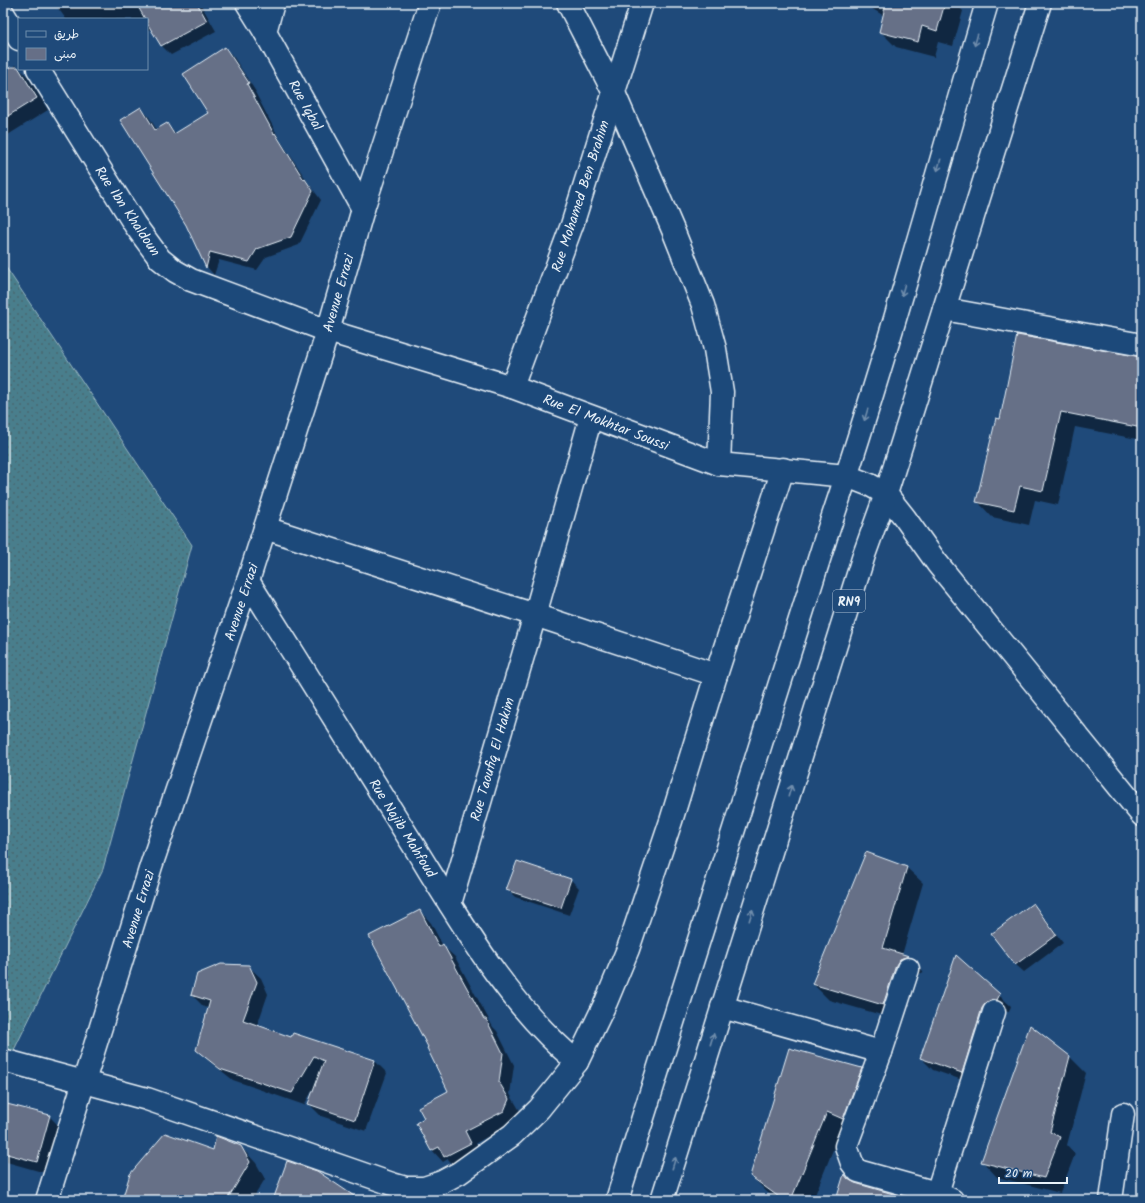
<svg xmlns="http://www.w3.org/2000/svg" width="1145" height="1203" viewBox="0 0 1145 1203" font-family="Kalam,'Playpen Sans Arabic',sans-serif">
<style>
.grass{fill:url(#grass-dots);stroke:#99b8c2}
.shadow{fill:#0007}
.building{fill:#666f87;stroke:#e8f1f8}
.lines{fill:none;stroke-linecap:round;stroke-linejoin:round}
.minor-casing{stroke:#e8f1f8;stroke-width:25}
.major-casing{stroke:#e8f1f8;stroke-width:25}
.minor{stroke:#1f4a7a;stroke-width:22}
.major{stroke:#1f4a7a;stroke-width:22}
.oneway{stroke:#6f8dac}
.labels{text-anchor:middle;stroke-width:3;stroke-linejoin:round;paint-order:stroke}
.shield{fill:#1f4a7a;stroke:#acbfd2;stroke-width:1}
.shield-label{font-size:13px;font-weight:bold;fill:#e8f1f8}
.street-label{font-size:14px;fill:#e8f1f8;stroke:#1f4a7a}
</style>
<defs>
<pattern id="grass-dots" width="8" height="8" patternUnits="userSpaceOnUse"><rect width="8" height="8" fill="#4a7e8c"/><path d="M2 2h.1M6 6h.1" fill="none" stroke="#48666e" stroke-width="1.8" stroke-linecap="round"/></pattern>
</defs>
<rect width="100%" height="100%" fill="#1f4a7a"/>
<filter id="ink" filterUnits="userSpaceOnUse"><feTurbulence type="fractalNoise" baseFrequency=".025" numOctaves="2"/><feDisplacementMap in="SourceGraphic" scale="8" xChannelSelector="R" yChannelSelector="G"/><feConvolveMatrix kernelMatrix="1 2 1 2 8 2 1 2 1" color-interpolation-filters="sRGB"/></filter>
<g filter="url(#ink)">
<polygon class="grass" points="3,263 192,545 103,869 13,1052 3,1046"/>
<g class="shadow">
<polygon points="54,3 200,3 216,31 171,55 162,46 152,29 147,30 147,19 66,19"/>
<polygon points="863,3 955,3 963,11 953,46 938,42 934,57 896,47 880,31 884,16"/>
<polygon points="225,48 233,56 256,92 255,92 280,140 309,184 321,200 299,245 266,257 257,270 219,260 214,275 207,267 187,225 141,108 149,117 157,130 167,124 176,134 209,113"/>
<polygon points="16,65 28,77 48,110 3,138 3,73"/>
<polygon points="1142,358 1142,440 1075,427 1058,505 1035,500 1029,525 992,517 978,502 1001,420"/>
<polygon points="867,854 907,868 923,883 902,955 909,957 924,972 916,975 899,1020 829,1000 813,984"/>
<polygon points="517,862 571,880 579,888 569,915 515,897 508,890"/>
<polygon points="1033,904 1040,912 1063,943 1024,972 1016,965 993,934"/>
<polygon points="420,911 431,923 443,946 455,957 493,1027 497,1031 514,1065 510,1094 520,1111 515,1122 476,1143 482,1154 456,1168 448,1159 443,1162 432,1150 426,1118 449,1091 429,1048"/>
<polygon points="956,957 1011,1006 1009,1012 1003,1011 974,1084 933,1070 921,1058"/>
<polygon points="248,966 261,978 268,994 257,1026 292,1038 375,1061 387,1073 366,1131 321,1116 309,1104 315,1089 314,1088 304,1105 233,1080 209,1061 197,1049 209,1008 204,1007 192,995"/>
<polygon points="1030,1027 1070,1057 1086,1073 1067,1145 1075,1154 1060,1193 997,1177 982,1161"/>
<polygon points="1142,1036 1142,1045 1138,1039"/>
<polygon points="861,1069 877,1085 842,1127 813,1200 778,1200 767,1192 751,1176"/>
<polygon points="3,1104 49,1116 61,1128 49,1174 3,1161"/>
<polygon points="240,1146 256,1163 265,1179 252,1200 123,1200 213,1151"/>
</g>
<g class="building">
<polygon points="136,3 197,3 207,21 161,46 147,23 147,19 145,19"/>
<polygon points="886,3 945,3 937,31 922,26 918,42 879,32"/>
<polygon points="225,47 249,83 247,84 274,134 275,133 304,180 305,179 313,191 291,237 257,249 249,262 210,252 206,268 186,225 120,120 141,107 155,130 167,123 174,134 208,113 183,74"/>
<polygon points="11,67 18,67 37,98 3,119 3,71"/>
<polygon points="1017,335 1142,357 1142,428 1061,412 1043,491 1020,486 1014,510 976,502 996,418 1000,419"/>
<polygon points="866,852 907,867 883,948 909,956 900,959 896,965 883,1005 812,984"/>
<polygon points="517,861 571,879 561,908 506,890"/>
<polygon points="1033,903 1056,935 1015,965 991,934"/>
<polygon points="420,910 439,947 443,944 484,1019 486,1019 503,1053 499,1082 509,1099 504,1111 465,1131 471,1143 444,1157 439,1147 431,1151 416,1123 424,1118 418,1107 448,1091 427,1048 428,1047 369,936"/>
<polygon points="956,955 1000,994 997,1000 991,1000 986,1003 982,1008 962,1073 920,1058"/>
<polygon points="221,964 249,965 257,982 243,1020 291,1037 293,1033 375,1060 355,1120 308,1104 324,1061 314,1056 292,1093 220,1069 196,1050 210,1001 191,995 197,974"/>
<polygon points="1030,1025 1070,1056 1050,1132 1060,1137 1044,1178 981,1162"/>
<polygon points="789,1048 862,1068 843,1119 827,1112 791,1200 783,1200 750,1176"/>
<polygon points="3,1103 50,1115 37,1162 3,1153"/>
<polygon points="165,1133 213,1150 216,1136 241,1146 250,1162 227,1200 194,1194 192,1200 122,1200 130,1174"/>
<polygon points="287,1161 317,1171 360,1200 273,1200"/>
<polygon points="844,1174 848,1179 855,1183 914,1200 836,1200"/>
</g>
<g class="lines">
<g class="minor-casing">
<g id="minor">
<polyline points="247,3 265,32 363,209"/>
<polyline points="568,3 614,93 673,230 703,305 715,349 722,392 719,464"/>
<polyline points="3,13 19,39"/>
<polyline points="265,32 273,3"/>
<polyline points="38,69 135,225 160,259 175,271 191,280 328,331 512,387 719,464 847,476 870,485 886,494 905,518 937,563 1142,815"/>
<polyline points="944,309 1142,345"/>
<polyline points="512,387 572,225 642,3"/>
<polyline points="265,528 535,615 716,675"/>
<path d="M248,581C303,668 357,755 412,843C460,920 506,1003 577,1062"/>
<polyline points="450,904 535,615 591,417"/>
<polyline points="908,969 881,1052 846,1146 852,1163 858,1171 937,1193 952,1200"/>
<polyline points="722,1007 881,1052"/>
<polyline points="3,1060 147,1099 392,1184 406,1188 424,1188 442,1182 459,1173 512,1135 539,1109 577,1062 606,1002 628,949 671,821 716,675 783,469"/>
<polyline points="937,1193 994,1012"/>
<polyline points="47,1200 151,866 248,581 328,331 363,209 430,3"/>
<polyline points="1111,1200 1123,1114"/>
</g>
</g>
<g class="major-casing">
<g id="major">
<path d="M617,1200L826,537C886,361 934,181 987,3"/>
<polyline points="662,1200 864,555 886,494 1040,3"/>
</g>
</g>
<use href="#minor" class="minor"/>
<use href="#major" class="major"/>
</g>
<defs><path id="oneway-shaft" d="M-6 0H5M1.5-3L5.5 0L1.5 3" fill="none" stroke-width="1.6" stroke-linecap="round" stroke-linejoin="round"/></defs>
<g class="oneway">
<use href="#oneway-shaft" transform="translate(976 40) rotate(106)"/>
<use href="#oneway-shaft" transform="translate(939 165) rotate(106)"/>
<use href="#oneway-shaft" transform="translate(903 290) rotate(106)"/>
<use href="#oneway-shaft" transform="translate(866 415) rotate(107)"/>
<use href="#oneway-shaft" transform="translate(790 791) rotate(-73)"/>
<use href="#oneway-shaft" transform="translate(751 915) rotate(-73)"/>
<use href="#oneway-shaft" transform="translate(712 1039) rotate(-73)"/>
<use href="#oneway-shaft" transform="translate(674 1163) rotate(-73)"/>
</g>
</g>
<g class="labels">
<rect class="shield" x="833" y="590" width="32" height="22" rx="3"/>
<g class="shield-label">
<text x="849" y="606">RN9</text>
</g>
<g class="street-label">
<text transform="translate(306 105) rotate(61)" y="5">Rue Iqbal</text>
<text transform="translate(580 196) rotate(-72)" y="5">Rue Mohamed Ben Brahim</text>
<text transform="translate(128 211) rotate(56)" y="5">Rue Ibn Khaldoun</text>
<text transform="translate(338 293) rotate(-74)" y="5">Avenue Errazi</text>
<text transform="translate(606 422) rotate(21)" y="5">Rue El Mokhtar Soussi</text>
<text transform="translate(241 602) rotate(-72)" y="5">Avenue Errazi</text>
<text transform="translate(492 759) rotate(-74)" y="5">Rue Taoufiq El Hakim</text>
<text transform="translate(403 828) rotate(58)" y="5">Rue Najib Mahfoud</text>
<text transform="translate(138 909) rotate(-73)" y="5">Avenue Errazi</text>
</g>
</g>
<rect width="1145" height="1203" fill="none" stroke="#1f4a7a" stroke-width="16"/>
<rect x="8" y="8" width="1129" height="1187" fill="none" stroke="#e8f1f8" stroke-width="1.5" filter="url(#ink)"/>
<rect x="18" y="18" width="130" height="52" fill="#1f4a7a" stroke="#6f8dac"/>
<rect x="26" y="31" width="20" height="6" fill="#1f4a7a" stroke="#6f8dac"/>
<text x="54" y="38" font-size="12" fill="#e8f1f8">طريق</text>
<rect x="26" y="48" width="20" height="12" fill="#666f87" stroke="#6f8dac"/>
<text x="54" y="58" font-size="12" fill="#e8f1f8">مبنى</text>
<path d="M999 1177v6h68v-6" fill="none" stroke="#e8f1f8" stroke-width="2"/>
<text x="1005" y="1177" font-size="12" fill="#e8f1f8" stroke="#1f4a7a" stroke-width="3" paint-order="stroke">20 m</text>
</svg>
